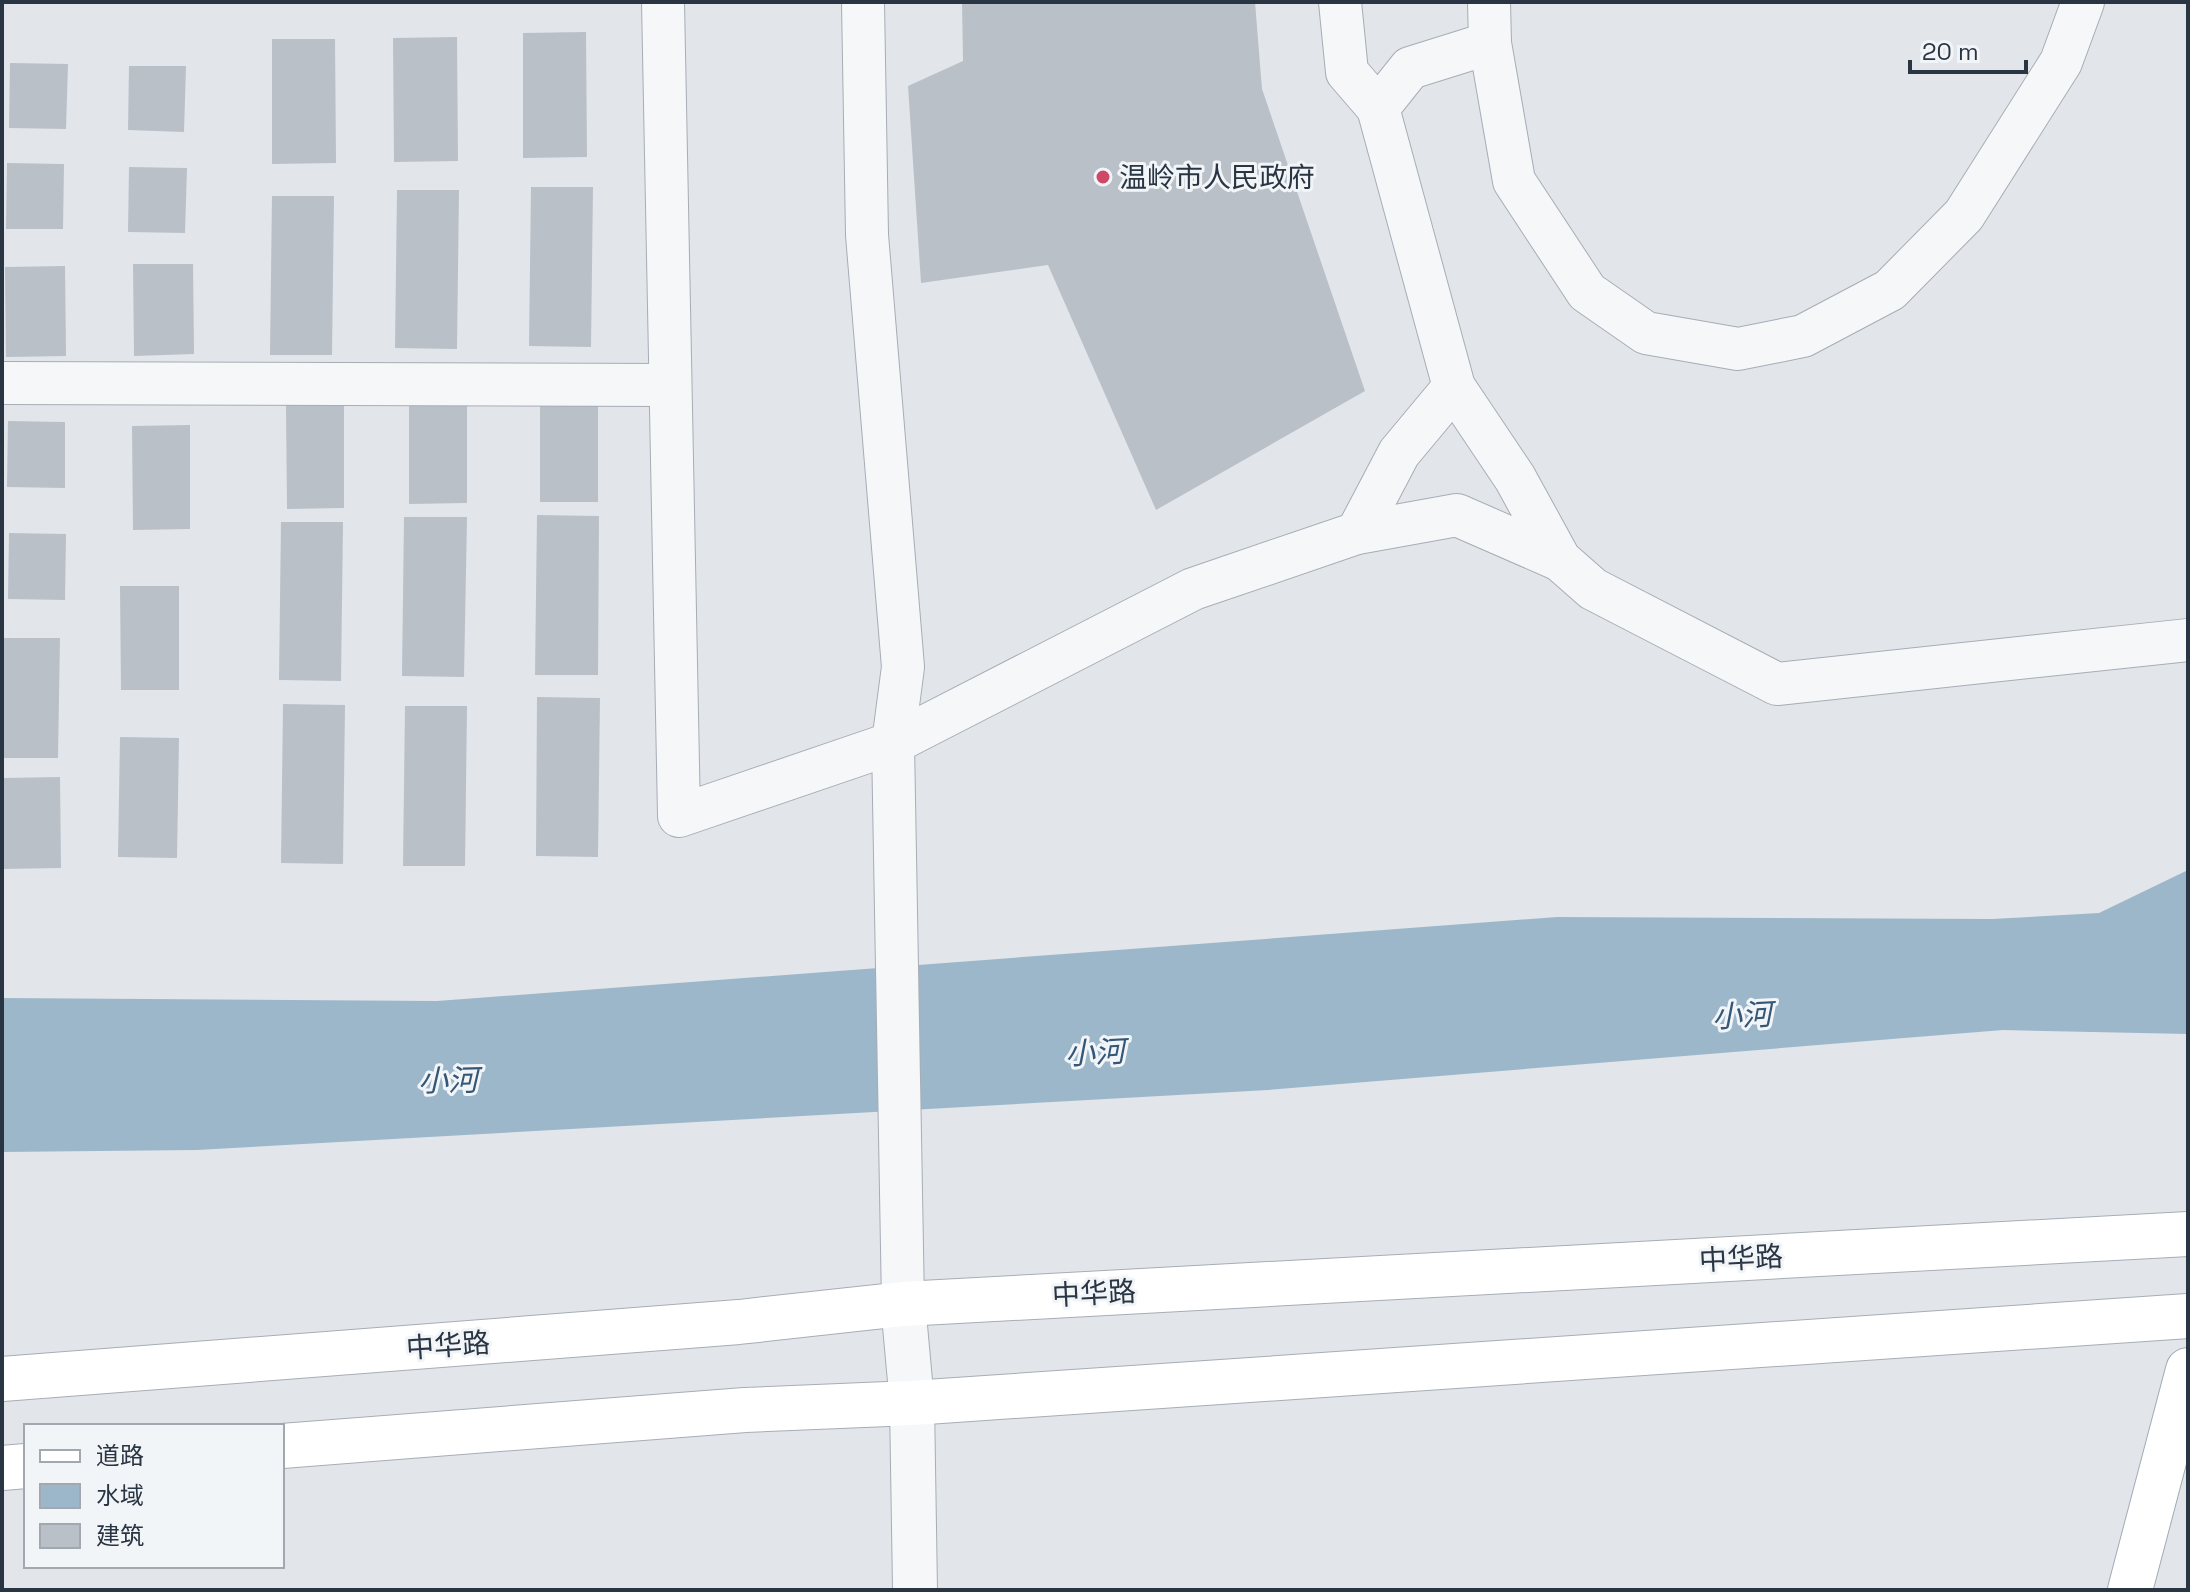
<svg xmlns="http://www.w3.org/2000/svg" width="2190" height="1592" viewBox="0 0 2190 1592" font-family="'Space Grotesk','Noto Sans SC',sans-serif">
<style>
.water{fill:#9db7ca}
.building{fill:#b9c0c8}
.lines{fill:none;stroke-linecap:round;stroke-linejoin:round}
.minor-casing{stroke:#a7adb5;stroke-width:44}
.tertiary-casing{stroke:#a7adb5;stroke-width:46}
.secondary-casing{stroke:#a7adb5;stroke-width:46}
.primary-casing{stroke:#a1abb6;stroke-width:46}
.minor{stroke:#f5f7f9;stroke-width:42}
.tertiary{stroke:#f5f7f9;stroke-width:44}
.secondary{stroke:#fff;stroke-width:44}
.primary{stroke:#fff;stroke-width:44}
.poi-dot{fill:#cf4867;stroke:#f2f5f8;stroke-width:3}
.labels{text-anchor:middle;stroke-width:6;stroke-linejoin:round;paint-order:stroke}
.poi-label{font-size:28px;fill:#2a3543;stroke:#f2f5f8;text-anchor:start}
.street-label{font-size:28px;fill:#2a3543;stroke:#f2f5f8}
.water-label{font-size:30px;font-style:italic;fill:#345777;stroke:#f2f5f8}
</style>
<rect width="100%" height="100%" fill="#e2e6eb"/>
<polygon class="water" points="2188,870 2188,1034 2003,1030 1268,1090 197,1150 2,1152 2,998 437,1001 1557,917 1992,919 2099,913"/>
<g class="building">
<polygon points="962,2 1255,2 1262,89 1365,391 1156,510 1048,265 921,283 908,86 963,61"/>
<polygon points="586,32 587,157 523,158 523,33"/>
<polygon points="457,37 458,161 394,162 393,38"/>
<polygon points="272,39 335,39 336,163 272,164"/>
<polygon points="10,63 68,64 66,129 9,128"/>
<polygon points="129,66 186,66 184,132 128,130"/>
<polygon points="7,163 64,164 63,229 6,229"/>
<polygon points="129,167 187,168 185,233 128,232"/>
<polygon points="531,187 593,187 591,347 529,346"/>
<polygon points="397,190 459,190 457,349 395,348"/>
<polygon points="272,196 334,196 332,355 270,355"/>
<polygon points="133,264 193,264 194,354 134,356"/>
<polygon points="65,266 66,356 6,357 5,267"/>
<rect x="540" y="398" width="58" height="104"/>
<polygon points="467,399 467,503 409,504 409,400"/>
<polygon points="344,404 344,508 287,509 286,405"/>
<polygon points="8,421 65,422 65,488 7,487"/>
<polygon points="190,425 190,529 133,530 132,426"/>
<polygon points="537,515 599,516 598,675 535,675"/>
<polygon points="404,517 467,517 464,677 402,676"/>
<polygon points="281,522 343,522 341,681 279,680"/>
<polygon points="9,533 66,534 65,600 8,599"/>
<polygon points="120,586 179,586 179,690 121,690"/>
<polygon points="2,638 60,638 58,758 2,758"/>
<polygon points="537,697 600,698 598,857 536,856"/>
<polygon points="283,704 345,705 343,864 281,863"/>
<polygon points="405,706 467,706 465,866 403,866"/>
<polygon points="120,737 179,738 177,858 118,857"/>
<polygon points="60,777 61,868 2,869 2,778"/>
</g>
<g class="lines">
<g class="minor-casing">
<g id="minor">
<polyline points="663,2 679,816 893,743 1193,589 1357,533 1457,515 1560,560"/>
<polyline points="863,2 867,235 903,667 893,743 903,1304"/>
<polyline points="1340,2 1347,72 1378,108"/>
<polyline points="1489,2 1490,43 1514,181 1587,292 1646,333 1738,349 1803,336 1890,290 1964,215 2061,62 2083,2"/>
<polyline points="1490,43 1410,68 1378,108 1454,387 1515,478 1560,560 1593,589 1777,684 2188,640"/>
<polyline points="2,383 670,385"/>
<polyline points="1357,533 1399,453 1454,387"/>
</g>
</g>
<g class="tertiary-casing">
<polyline id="tertiary" points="903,1304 912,1403 915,1590"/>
</g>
<g class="secondary-casing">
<g id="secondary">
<polyline points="2,1379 739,1322 903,1304 2188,1234"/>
<polyline points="282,1446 745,1410 912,1403 2188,1316"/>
<polyline points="2,1468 26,1466"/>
</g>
</g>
<g class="primary-casing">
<polyline id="primary" points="2130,1590 2188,1370"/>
</g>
<use href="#minor" class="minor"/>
<use href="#tertiary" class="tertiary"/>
<use href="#secondary" class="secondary"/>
<use href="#primary" class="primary"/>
</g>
<circle class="poi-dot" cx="1103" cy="177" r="8"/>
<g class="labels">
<g class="poi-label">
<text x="1119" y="187">温岭市人民政府</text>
</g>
<g class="street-label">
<text transform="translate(1741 1258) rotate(-3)" y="10">中华路</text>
<text transform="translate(1094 1293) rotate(-3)" y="10">中华路</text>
<text transform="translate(448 1345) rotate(-4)" y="10">中华路</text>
</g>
<g class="water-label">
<text transform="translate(1742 1016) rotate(-3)" y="10">小河</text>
<text transform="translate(1095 1053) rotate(-3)" y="10">小河</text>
<text transform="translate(448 1081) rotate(-1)" y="10">小河</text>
</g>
</g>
<rect width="2190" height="1592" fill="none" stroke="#2a3543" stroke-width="8"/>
<rect x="24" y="1424" width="260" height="144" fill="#f2f5f8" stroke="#a2a8b0" stroke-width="2"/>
<rect x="40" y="1450" width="40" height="12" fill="#ffffff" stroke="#a2a8b0" stroke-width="2"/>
<text x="96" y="1464" font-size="24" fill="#2a3543">道路</text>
<rect x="40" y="1484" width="40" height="24" fill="#9db7ca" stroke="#a2a8b0" stroke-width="2"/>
<text x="96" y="1504" font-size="24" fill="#2a3543">水域</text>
<rect x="40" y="1524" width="40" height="24" fill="#b9c0c8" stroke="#a2a8b0" stroke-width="2"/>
<text x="96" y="1544" font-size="24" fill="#2a3543">建筑</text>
<path d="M1910 60v12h116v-12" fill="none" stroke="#2a3543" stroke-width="4"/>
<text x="1922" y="60" font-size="24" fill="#2a3543" stroke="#f2f5f8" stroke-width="6" paint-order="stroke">20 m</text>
</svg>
